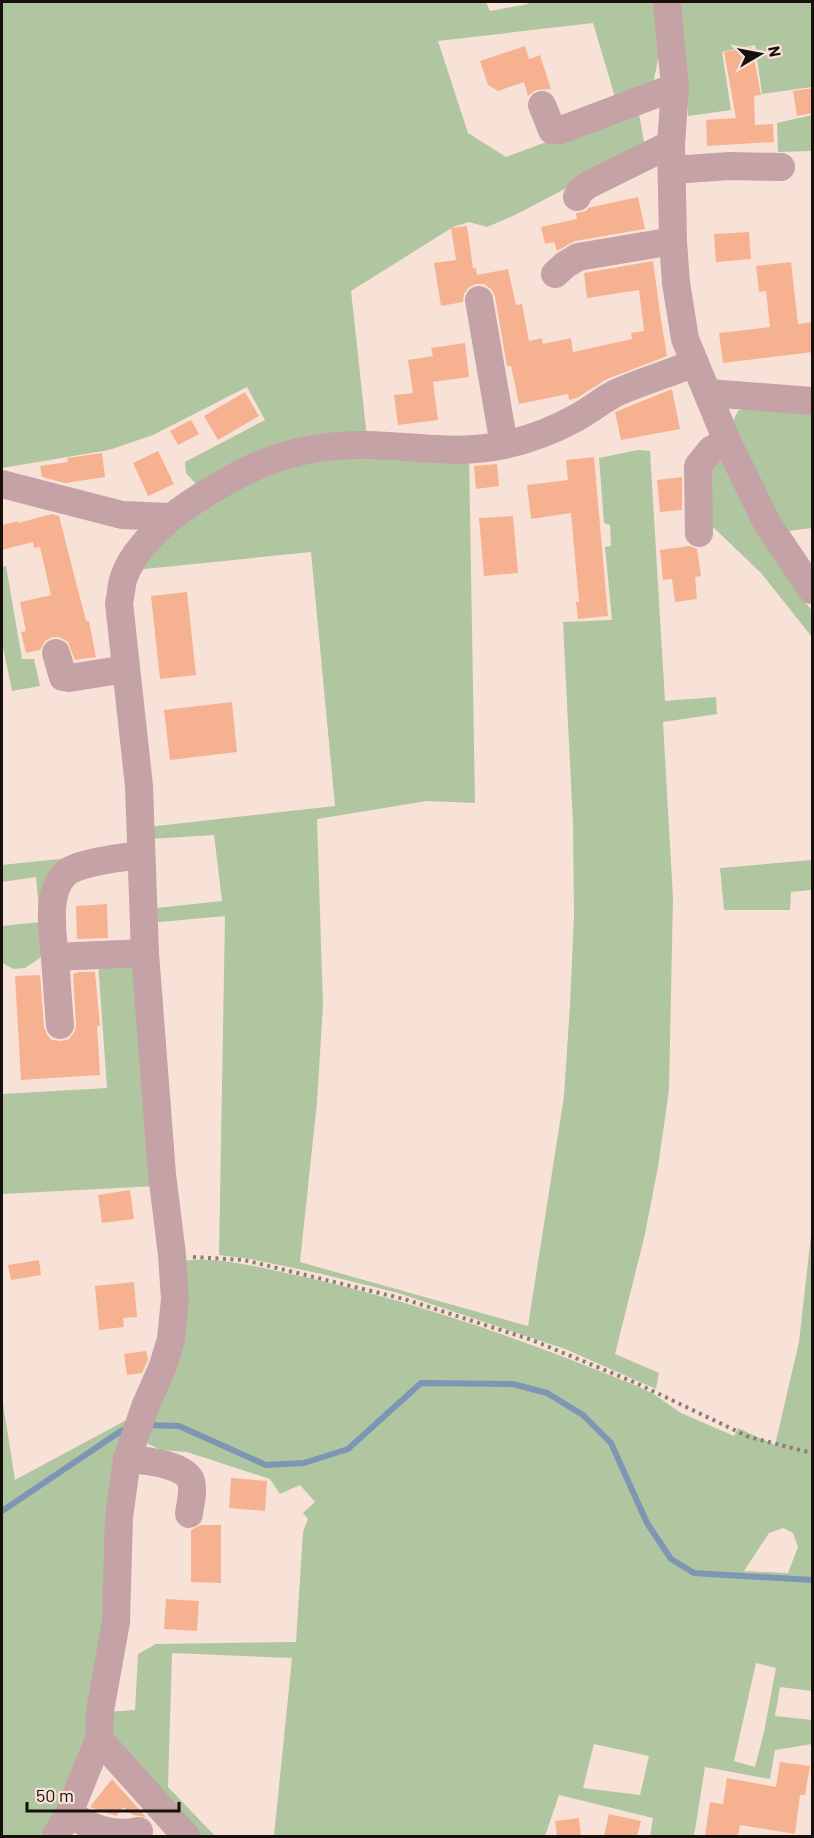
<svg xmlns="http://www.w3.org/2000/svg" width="814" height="1838" viewBox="0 0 814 1838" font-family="Barlow,sans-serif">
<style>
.green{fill:#afc6a0;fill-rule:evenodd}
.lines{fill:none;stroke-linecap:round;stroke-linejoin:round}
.stream{stroke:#7c96b3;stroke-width:6}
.building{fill:#f6b290}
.path{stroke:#8b7c75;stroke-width:4;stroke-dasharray:3 4.5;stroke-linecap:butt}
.minor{stroke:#c5a2a5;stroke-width:28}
</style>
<rect width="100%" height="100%" fill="#f8e2d8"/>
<g class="green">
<polygon points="2,2 486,2 490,11 528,4 527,2 583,2 584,3 654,2 659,55 653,84 615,97 593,23 438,41 468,133 506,157 638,108 645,147 515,215 487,227 469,222 453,227 351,291 367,438 207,486 195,483 186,473 185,462 265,420 247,387 153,435 109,450 2,468"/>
<polygon points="680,2 812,2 812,87 762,94 755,45 722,52 731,110 688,116"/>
<polygon points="812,115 812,151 778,152 777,123"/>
<polygon points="747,407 812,412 812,528 789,531 784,529 733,421 738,411"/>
<path d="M638,450L650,451L665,701L716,697L717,714L663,722L673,898L669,1090L658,1167L645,1234L615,1354L659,1373L656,1389L565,1349L398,1293L322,1274L251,1259L219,1255L225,916L149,923L148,827L335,806L311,552L135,570L173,523L288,460L469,454L475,803L427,801L317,819L323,1005L317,1102L300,1262L528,1326L564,1096L570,1005L574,916L573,824L563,622L612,620L605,547L611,546L610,525L604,523L599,458ZM214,835L222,901L157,908L151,839Z"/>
<polygon points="720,454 778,564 812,611 812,637 761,573 714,528 705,530 707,458"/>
<polygon points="6,566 22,659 34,659 40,686 12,691 2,642 2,567"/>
<polygon points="97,855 77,864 40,958 25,968 14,969 2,963 2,926 40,922 36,877 2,882 2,865"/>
<polygon points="812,860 812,890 791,892 790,910 724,910 720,868"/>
<polygon points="98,962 128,964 138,970 157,1186 2,1194 2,1094 107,1088"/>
<path d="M812,1226V1691L780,1687L775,1716L812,1720V1744L775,1750L770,1779L705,1767L694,1836H650L653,1818L559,1795L545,1836H274L292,1658L172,1653L168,1787L215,1836H192L114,1746L105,1712L135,1710L138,1654L156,1644L296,1642L303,1532L308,1519L303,1513L315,1502L300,1485L280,1494L270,1479L187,1452L161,1450L140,1440L183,1261C214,1256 255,1266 286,1273C405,1298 520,1338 632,1384L652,1393L681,1413L734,1436L738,1428L775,1445L799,1342ZM783,1528L793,1533L798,1547L788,1573L744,1571L769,1533ZM756,1663L776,1668L764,1732L755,1767L734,1761ZM594,1744L649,1756L640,1795L583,1788Z"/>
<polygon points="2,1397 15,1480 132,1417 92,1746 51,1836 2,1836"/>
</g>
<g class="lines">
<g class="stream">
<polyline points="148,1425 179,1426 266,1465 304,1463 348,1449 421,1383 513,1384 547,1393 583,1415 611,1443 647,1523 671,1559 694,1573 812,1580"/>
<polyline points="2,1511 121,1431 130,1428"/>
</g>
</g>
<g class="building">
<polygon points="525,46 529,59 540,55 551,89 536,90 528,96 524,82 498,91 488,85 480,61"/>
<polygon points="752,47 761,95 754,96 755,125 773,124 774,142 707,146 706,120 736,118 724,52"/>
<polygon points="813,88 813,113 797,116 793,91"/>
<polygon points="638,197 645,229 575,241 557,251 554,242 545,244 541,227 577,219 576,213 586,211 588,208"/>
<polygon points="467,226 473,268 476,268 477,275 508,269 516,305 522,304 529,341 542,338 543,344 571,338 573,352 632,339 631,333 644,331 639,290 587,298 584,273 653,261 660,313 667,356 607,379 577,398 569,400 568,394 519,404 511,366 507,366 495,297 492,290 484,284 476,284 468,288 464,294 463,302 441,306 434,263 456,260 451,228"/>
<polygon points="749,232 751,259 716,262 714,234"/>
<polygon points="791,262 798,324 813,322 813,352 723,363 719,333 770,327 766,291 759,292 756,266"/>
<polygon points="465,343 469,377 433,382 438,420 398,425 394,395 413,393 408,360 433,356 431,348"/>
<polygon points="672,389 680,429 621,440 615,412"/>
<polygon points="245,392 259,416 218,440 204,416"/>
<polygon points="191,420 199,434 178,445 170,431"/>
<polygon points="158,451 174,484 148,496 133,463"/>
<polygon points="102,453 105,477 65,483 42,477 40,466 68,462 67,458"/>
<polygon points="594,457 608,616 578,619 576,602 579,602 571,513 531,519 527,485 568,480 566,460"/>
<polygon points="497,464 499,486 476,489 474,466"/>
<polygon points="682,477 682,510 660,512 657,480"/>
<polygon points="52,514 59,516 86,621 89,621 96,657 75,660 68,642 59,637 52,637 45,641 40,650 26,653 21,632 26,631 20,602 51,595 40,547 34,548 33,542 2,550 2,525 18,521 18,523"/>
<polygon points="513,516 518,573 484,576 479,518"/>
<polygon points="690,546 697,549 701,576 695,577 697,599 675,602 672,579 663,580 660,550"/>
<polygon points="187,592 196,675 160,679 151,596"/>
<polygon points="232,702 237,752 170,760 164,710"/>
<polygon points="107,904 108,938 77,939 76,906"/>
<polygon points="79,972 95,972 100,1026 97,1026 100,1075 21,1080 15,976 40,975 44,1027 47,1035 52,1040 61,1041 69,1039 75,1031 76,1024 73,974"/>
<polygon points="130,1190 134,1219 102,1223 98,1195"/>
<polygon points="39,1260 41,1275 11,1280 8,1265"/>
<polygon points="134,1282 137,1317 123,1318 124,1327 99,1330 95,1286"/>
<polygon points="146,1351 148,1360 142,1373 127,1375 124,1354"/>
<polygon points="231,1478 267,1481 265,1511 229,1508"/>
<polygon points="201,1525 221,1525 221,1583 191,1582 191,1530"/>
<polygon points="166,1599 199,1601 197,1631 164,1629"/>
<polygon points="780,1762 810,1766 805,1795 800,1795 795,1834 740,1825 738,1836 705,1835 710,1802 723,1804 727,1778 776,1787"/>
<polygon points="112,1779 146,1817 133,1815 123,1807 116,1816 90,1807"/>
<polygon points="609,1814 641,1821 637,1836 604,1836"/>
<polygon points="579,1818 581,1836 557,1836 555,1821"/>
</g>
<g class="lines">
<polyline class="path" points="193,1257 244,1260 404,1299 532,1340 636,1383 749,1437 812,1453"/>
<g class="minor">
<polyline points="667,2 675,87 671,144 673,241 676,283 685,339 727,441 767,523 812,590"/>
<polyline points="542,105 552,130 561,130 675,87"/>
<polyline points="672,170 730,166 781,167"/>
<polyline points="577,197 580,191 588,185 671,144"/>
<polyline points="555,274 565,265 578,257 673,241"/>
<polyline points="479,300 504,445"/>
<polyline points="708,393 812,401"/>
<polyline points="2,484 122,515 170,517"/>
<polyline points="699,533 698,466 711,450 727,441"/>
<polyline points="56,653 63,677 69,678 126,669"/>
<polyline points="55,957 145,953"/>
<path d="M60,1025C58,1003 57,981 55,959C53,935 44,888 69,871C82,862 124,857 141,855"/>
<path d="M127,1459C142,1460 185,1464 191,1481C194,1490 190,1505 189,1514"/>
<polyline points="99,1739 186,1836"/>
<path d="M69,1813C91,1828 112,1837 139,1831"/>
<path d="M56,1836L69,1813L99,1739L100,1711L116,1622L119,1517L127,1459L145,1407L163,1366L171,1339L175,1299L172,1255L162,1174L145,953L139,786L119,603C121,596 121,588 123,580C132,550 165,520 191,503C251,464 294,444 368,445C413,446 459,455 504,445C528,440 554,430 576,418C589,411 601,401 614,394C640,382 668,374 695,363"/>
</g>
</g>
<rect width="814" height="1838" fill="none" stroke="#17100d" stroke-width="6"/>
<g transform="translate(760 54) rotate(80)" stroke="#f8e2d8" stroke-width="4.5" paint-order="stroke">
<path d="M0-4.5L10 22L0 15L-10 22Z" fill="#17100d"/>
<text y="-9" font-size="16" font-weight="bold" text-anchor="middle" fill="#17100d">N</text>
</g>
<path d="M27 1802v9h152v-9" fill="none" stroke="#17100d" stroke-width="3"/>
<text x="36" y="1802" font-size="18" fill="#17100d" stroke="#f8e2d8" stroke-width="4.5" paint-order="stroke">50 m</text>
</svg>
